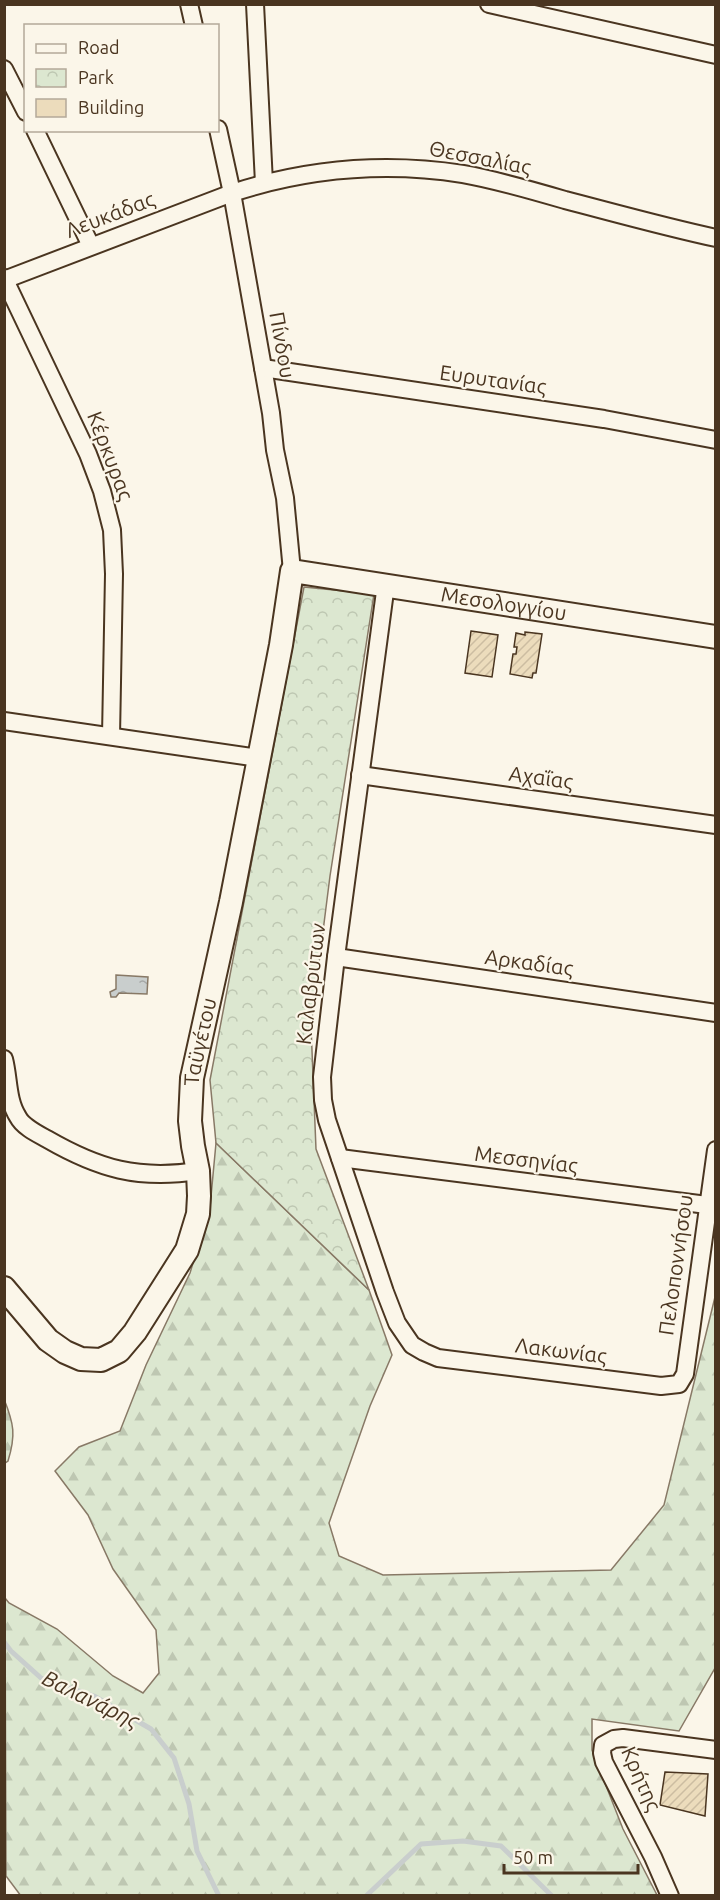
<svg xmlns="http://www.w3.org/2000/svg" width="720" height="1900" viewBox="0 0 720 1900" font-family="Ubuntu,sans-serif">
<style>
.forest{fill:url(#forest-firs);stroke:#887966;stroke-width:1.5}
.park{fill:url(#park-crowns);stroke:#887966;stroke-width:1.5}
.water{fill:url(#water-ripples);stroke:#887966;stroke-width:1.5}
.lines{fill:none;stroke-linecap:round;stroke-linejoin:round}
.stream{stroke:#c9cecd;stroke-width:5}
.building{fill:url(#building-hatch);stroke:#4a3520;stroke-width:1.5}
.street-casing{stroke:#4a3520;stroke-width:20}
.secondary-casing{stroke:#4a3520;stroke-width:26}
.street{stroke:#fbf6e9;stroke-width:16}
.secondary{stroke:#fbf6e9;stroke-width:22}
.labels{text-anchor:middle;stroke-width:4.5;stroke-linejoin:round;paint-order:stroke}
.street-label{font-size:21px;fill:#4a3520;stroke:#fbf6e9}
.water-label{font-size:22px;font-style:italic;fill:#4a3520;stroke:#fbf6e9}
</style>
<defs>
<pattern id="forest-firs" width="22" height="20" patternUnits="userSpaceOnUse" patternTransform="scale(1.5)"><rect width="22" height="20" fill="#dce7d0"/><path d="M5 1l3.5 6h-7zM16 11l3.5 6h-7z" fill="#bec7b2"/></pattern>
<pattern id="park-crowns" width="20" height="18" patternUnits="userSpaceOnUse" patternTransform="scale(1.5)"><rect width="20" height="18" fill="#dce7d0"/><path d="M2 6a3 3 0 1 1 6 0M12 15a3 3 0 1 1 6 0" fill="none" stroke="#bec7b2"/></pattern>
<pattern id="water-ripples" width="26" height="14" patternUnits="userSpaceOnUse" patternTransform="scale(1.5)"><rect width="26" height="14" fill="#c9cecd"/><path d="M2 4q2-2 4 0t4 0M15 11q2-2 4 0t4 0" fill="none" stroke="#a5a8a6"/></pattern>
<pattern id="building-hatch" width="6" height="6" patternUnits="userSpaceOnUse" patternTransform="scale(1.5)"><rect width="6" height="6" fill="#ecdcbc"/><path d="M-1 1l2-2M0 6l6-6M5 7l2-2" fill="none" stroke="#ccbda1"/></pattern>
</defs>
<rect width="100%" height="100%" fill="#fbf6e9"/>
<g class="forest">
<polygon points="216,1143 369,1290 392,1355 370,1406 329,1523 339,1556 383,1575 611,1570 664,1505 715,1297 715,1668 679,1731 592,1719 592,1750 623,1829 657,1895 21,1896 6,1876 5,1598 9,1603 57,1629 113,1676 143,1693 159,1673 156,1630 113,1569 88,1515 55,1471 79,1447 120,1431 146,1365 190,1273 210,1207"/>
<path d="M4,1399C14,1424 16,1435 8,1461L5,1463Z"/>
</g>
<polygon class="park" points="304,587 374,594 330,876 311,1026 316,1149 369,1290 216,1143 210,1080"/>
<polygon class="water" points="116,975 148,977 147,994 119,993 116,997 111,997 110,992 116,989"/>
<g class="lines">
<g class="stream">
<polyline points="4,1642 11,1651 41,1678 94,1696 151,1729 174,1758 189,1804 197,1851 219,1896"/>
<polyline points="366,1896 421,1844 463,1841 501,1846 552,1896"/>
</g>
</g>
<g class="building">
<polygon points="471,631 498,635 492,677 465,673"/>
<polygon points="525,632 542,634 536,673 533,673 532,678 510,674 513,654 516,654 517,647 514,647 516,633 525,635"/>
<polygon points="665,1772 708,1774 705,1816 660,1805"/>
</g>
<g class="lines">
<g class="street-casing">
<g id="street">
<polyline points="189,4 194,26"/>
<polyline points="255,4 264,183"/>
<polyline points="489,4 716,55"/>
<polyline points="4,69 26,112"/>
<polyline points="218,129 232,193 271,413 275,450 285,498 292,571"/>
<polyline points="35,130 91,246"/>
<polyline points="4,278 88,454 102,491 112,530 114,574 111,736"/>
<path d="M4,280L232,193C306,169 385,162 463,174C497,180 531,190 565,200C615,213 665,227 716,238"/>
<polyline points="263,368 604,419 716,440"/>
<polyline points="386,584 336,957 322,1077 323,1100 327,1120 385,1292 397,1323 412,1345 424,1352 438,1358 661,1386 679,1384 685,1374 716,1150"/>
<polyline points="4,721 258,758"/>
<polyline points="360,775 716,825"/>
<polyline points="336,957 716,1013"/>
<path d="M4,1059C9,1078 7,1100 18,1117C23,1127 38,1134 47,1139C99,1169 138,1180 198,1171"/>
<polyline points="340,1158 707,1205"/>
<polyline points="670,1896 653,1857 604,1762 602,1753 603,1745 614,1739 623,1738 716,1750"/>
</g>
</g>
<g class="secondary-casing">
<g id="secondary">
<path id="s1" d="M4,1288L48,1340L65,1352L81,1359L101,1360L119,1351L135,1332L187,1250L198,1214L199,1196L198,1171L193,1146L190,1121L192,1078L231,902L281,645L292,571L716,637"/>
</g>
</g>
<use href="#street" class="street"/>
<use href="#secondary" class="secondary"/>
</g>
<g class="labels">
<g class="street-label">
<text transform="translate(480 158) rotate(11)" y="7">Θεσσαλίας</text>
<text transform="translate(110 215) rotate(-21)" y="7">Λευκάδας</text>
<text transform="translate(282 345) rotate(80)" y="7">Πίνδου</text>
<text transform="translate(493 380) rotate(8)" y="7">Ευρυτανίας</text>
<text transform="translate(110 456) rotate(69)" y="7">Κέρκυρας</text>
<text dy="7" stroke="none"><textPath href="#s1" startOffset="1174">Μεσολογγίου</textPath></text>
<text transform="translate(541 778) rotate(8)" y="7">Αχαΐας</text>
<text transform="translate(529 963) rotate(8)" y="7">Αρκαδίας</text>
<text transform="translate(311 984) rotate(-83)" y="7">Καλαβρύτων</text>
<text dy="7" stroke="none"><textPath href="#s1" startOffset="480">Ταϋγέτου</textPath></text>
<text transform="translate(526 1160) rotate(7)" y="7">Μεσσηνίας</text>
<text transform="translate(676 1265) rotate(-82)" y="7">Πελοποννήσου</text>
<text transform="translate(561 1351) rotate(7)" y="7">Λακωνίας</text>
<text transform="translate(641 1779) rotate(66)" y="7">Κρήτης</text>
</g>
<g class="water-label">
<text transform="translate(91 1699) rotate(26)" y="8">Βαλανάρης</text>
</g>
</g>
<rect width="720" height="1900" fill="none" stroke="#4a3520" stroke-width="12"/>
<rect x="24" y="24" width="195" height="108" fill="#fbf6e9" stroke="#b4a999" stroke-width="1.5"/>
<rect x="36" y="44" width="30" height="9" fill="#fbf6e9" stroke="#b4a999" stroke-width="1.5"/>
<text x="78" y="54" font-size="18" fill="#4a3520">Road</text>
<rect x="36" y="69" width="30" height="18" fill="url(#park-crowns)" stroke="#b4a999" stroke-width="1.5"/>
<text x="78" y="84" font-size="18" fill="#4a3520">Park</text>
<rect x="36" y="99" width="30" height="18" fill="#ecdcbc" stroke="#b4a999" stroke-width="1.5"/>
<text x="78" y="114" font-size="18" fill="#4a3520">Building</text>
<path d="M504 1864v9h134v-9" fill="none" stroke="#4a3520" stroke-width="3"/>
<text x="513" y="1864" font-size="18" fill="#4a3520" stroke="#fbf6e9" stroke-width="4.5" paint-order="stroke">50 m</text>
</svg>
